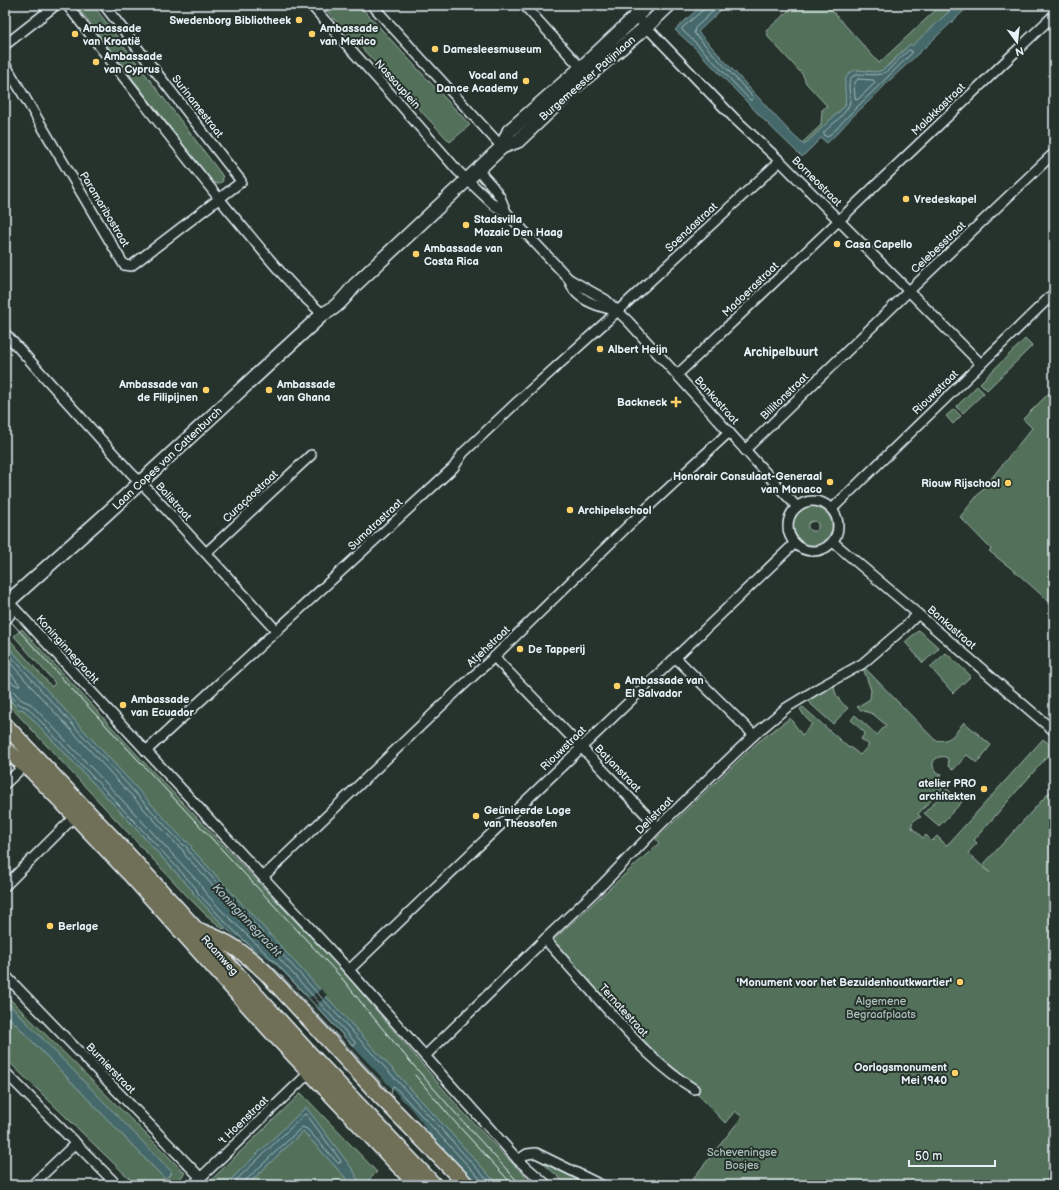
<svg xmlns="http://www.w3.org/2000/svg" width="1059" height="1190" viewBox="0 0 1059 1190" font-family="'Balsamiq Sans',sans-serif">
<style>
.green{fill:#52715a;stroke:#9db1a9;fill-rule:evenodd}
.water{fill:#45696b;stroke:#869fa3}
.pier{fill:#26332d}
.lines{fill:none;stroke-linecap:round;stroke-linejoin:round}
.shore{stroke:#a7bbc0;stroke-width:1}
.street-casing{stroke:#e8f1f8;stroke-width:12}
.secondary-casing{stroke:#e8f1f8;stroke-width:16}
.primary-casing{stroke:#e8f1f8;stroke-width:18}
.street{stroke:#26332d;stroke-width:9}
.secondary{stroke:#26332d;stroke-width:13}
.primary{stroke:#706f59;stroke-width:15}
.tram{stroke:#e8f1f8;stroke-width:1}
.poi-dot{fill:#ffd166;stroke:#26332d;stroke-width:1.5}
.labels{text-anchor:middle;stroke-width:4;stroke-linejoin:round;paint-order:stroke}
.poi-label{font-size:11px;font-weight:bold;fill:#e8f1f8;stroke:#26332d;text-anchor:start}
.street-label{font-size:11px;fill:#e8f1f8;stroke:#26332d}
.park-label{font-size:11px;fill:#acbeb9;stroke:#26332d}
.neighbourhood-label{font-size:12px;font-weight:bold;fill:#e8f1f8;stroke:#26332d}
.water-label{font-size:12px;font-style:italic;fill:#a7bbc0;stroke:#26332d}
</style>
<rect width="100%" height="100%" fill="#26332d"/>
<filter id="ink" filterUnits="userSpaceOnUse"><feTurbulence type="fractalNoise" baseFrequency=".025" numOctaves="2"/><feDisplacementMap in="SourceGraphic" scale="8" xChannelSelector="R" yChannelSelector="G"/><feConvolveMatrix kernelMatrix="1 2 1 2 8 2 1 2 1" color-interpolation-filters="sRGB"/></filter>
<g filter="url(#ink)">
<g class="green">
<polygon points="76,5 93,5 222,175 223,181 218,184 212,182"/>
<polygon points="321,5 359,5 428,80 470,125 450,142"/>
<polygon points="795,5 827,5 879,63 941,5 956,5 912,47 910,44 883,70 877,72 857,70 845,85 846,97 845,106 804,145 802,143 821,125 822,110 827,106 806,83 803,75 769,38 766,31"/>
<polygon points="1025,339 1032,346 987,390 980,383"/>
<polygon points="977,386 984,393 963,413 956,407"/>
<polygon points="1054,388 1054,606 1018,574 989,551 991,549 960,517 1032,428 1023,419"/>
<polygon points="954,409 961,416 953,424 946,416"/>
<path d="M811,506C824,508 836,518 831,532C829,537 825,541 821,543C797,555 778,514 811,506ZM815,521L818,524V528L816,531H811L808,528V524L810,522Z"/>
<polygon points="22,629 142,760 342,970 462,1111 512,1163 536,1185 498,1185 45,688 5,643 10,640 52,687 55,683 14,636"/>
<polygon points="919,630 939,648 923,663 905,642"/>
<polygon points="946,653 971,676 953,693 930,667"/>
<path d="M862,665L935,740C951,743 955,733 964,722L991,745L977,763L967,755L953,770L949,766L948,760L946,757C931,754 928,771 942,774L938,779L945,786L918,814L921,817L916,819L912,823V828L923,838L926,835L932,841L937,836L946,845L949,843L1043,739L1054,748L1052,751L974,840L977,843L968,853L990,873L983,865L1054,787V1185H688L742,1117L735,1111L725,1123L694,1090L679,1080L549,944L659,843L656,839L758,742L790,718L802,735L812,724L805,717L800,709L803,707L849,748L850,747L860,755L869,745L861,739L865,733L851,720L855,715L877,735L886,725L873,714L861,710L857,707L870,699L871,690Z"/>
<path d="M835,679C832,692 838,700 848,708L833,724L804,698Z"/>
<polygon points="5,695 19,710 22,709 25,711 117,808 193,891 193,893 225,927 223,929 205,914 189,898 5,701"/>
<polygon points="947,789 962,802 939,826 924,813"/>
<polygon points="5,994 185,1173 175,1185 136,1185 5,1058 5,1013 165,1179 172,1173 5,1000"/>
<polygon points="301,1093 377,1172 364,1185 361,1185 362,1184 355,1176 353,1170 306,1108 225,1185 206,1185"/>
<polygon points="303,1131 352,1185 247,1185"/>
<polygon points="543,1163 589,1185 567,1185"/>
</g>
<g class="water">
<path d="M702,5H726L698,32L791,133L804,145L845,106C847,97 843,85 846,78C853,63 869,75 880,71C887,69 904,50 910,44L912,46L956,5H970L889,81C877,94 864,106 851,118C843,127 836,135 827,143L821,138L802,157L765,121L694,47L675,30Z"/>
<polygon points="5,643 45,688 186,842 187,841 192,847 191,848 498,1185 462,1185 261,961 229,931 224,928 225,927 193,893 193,891 117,808 25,711 22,709 19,710 5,694"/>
<polygon points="5,1000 172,1172 165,1179 5,1013"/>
<polygon points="306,1107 353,1170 356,1175 355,1176 362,1184 361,1185 352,1185 303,1131 247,1185 225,1185"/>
</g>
<polygon class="pier" points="229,931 269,959 282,971 306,996 311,997 321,989 327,995 318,1004 318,1009 412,1110 423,1124 431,1139 470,1181 476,1185 459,1185 408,1114 279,976"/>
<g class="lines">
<g class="shore">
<polyline points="705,5 704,9 682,28 682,30 697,44 750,100 752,100 753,99 753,97 694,33 695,28 720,5"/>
<path d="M909,50L912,51V53C891,74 870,94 849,115C842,122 836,131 827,137L824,135V132C832,124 849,112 850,101C851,94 846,82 852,77C859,70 874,79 886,72Z"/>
<path d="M858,79L873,80L875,82L873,85L857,100L855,98C855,91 852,83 858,79Z"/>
<polyline points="5,649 42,691 182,844 186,846 189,852 492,1185"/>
<path d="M5,657L38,694L179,847L183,850L185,855L355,1042V1045H352L276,963L220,909L203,890L200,884L124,802L31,704C28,702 25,702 22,700C15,695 14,688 5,687"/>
<polyline points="5,666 20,685 18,686 11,682 5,681"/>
<path d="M5,692C12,693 13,700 18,703C21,706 24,706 28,708L120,806L196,888L198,893L229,926L281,975L386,1088L387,1091"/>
<polyline points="391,1095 392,1087 394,1086 486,1185"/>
<polyline points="231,1185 305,1114 307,1115 341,1161 340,1163 338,1163 307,1129 302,1127 246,1180 245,1185"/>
</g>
<g class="street-casing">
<g id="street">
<path d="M67,5C122,74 175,145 231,213C260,247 289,286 323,314"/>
<path d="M311,5L398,102L458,171L495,206L506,212L568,278C570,282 572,286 574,290C584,303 602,307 617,311"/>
<polyline points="372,5 502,147"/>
<polyline points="524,5 581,68"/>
<polyline points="636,16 735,119 780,161 981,364"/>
<polyline points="5,45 56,5"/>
<polyline points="5,64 124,265 131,266 241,182 241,181 104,5"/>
<polyline points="477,169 492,186 500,197 506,212"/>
<polyline points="569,279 606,300 628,321 797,507"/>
<polyline points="5,333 131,473 150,492 277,631"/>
<polyline points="677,375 1054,15"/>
<polyline points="745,450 908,292 1054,153"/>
<circle cx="813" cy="526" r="25"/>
<polyline points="832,509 1054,293"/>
<polyline points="833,542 918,614 1054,731"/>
<polyline points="206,553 311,455"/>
<polyline points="7,600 75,674 349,970 425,1056 518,1160 547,1185"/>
<polyline points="494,657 658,827"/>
<polyline points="675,657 754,735"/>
<polyline points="146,751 454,467 463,453 515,404 608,320 780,161"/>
<polyline points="5,784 25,765"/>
<polyline points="263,877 457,691 494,657 631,523 729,432"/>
<polyline points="5,886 75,816"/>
<path d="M545,939C565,962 586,985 606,1008C634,1039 658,1067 694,1089"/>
<polyline points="349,970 794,544"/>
<polyline points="5,975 201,1178"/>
<polyline points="425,1056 545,939 602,885 658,827 754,735 786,708 817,689 862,664 904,628 918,614"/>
<polyline points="5,1072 117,1185"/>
<polyline points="518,1160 527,1154 536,1153 601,1185"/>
<polyline points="32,1185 76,1143"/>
<polyline points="193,1185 310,1072"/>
</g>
</g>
<g class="secondary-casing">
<g id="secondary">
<polyline points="502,147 518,141 578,84 646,27 669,5"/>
<path d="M5,602L9,601L104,516L323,314C337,308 345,297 355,285L502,147L509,131L581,68L648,5"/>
<polyline points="5,618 8,614 9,601"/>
</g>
</g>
<g class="primary-casing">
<g id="primary">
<polyline points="5,725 118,844 307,1051 434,1185"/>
<polyline points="5,749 32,771 60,800 129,873 272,1032 417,1185"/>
<path d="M200,931C227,941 244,952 265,972L379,1095L467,1185"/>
</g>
</g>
<use href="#street" class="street"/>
<use href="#secondary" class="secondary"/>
<use href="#primary" class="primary"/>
<g class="tram">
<path d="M5,615L68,685L341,977C397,1049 459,1118 521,1185"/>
<polyline points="415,1075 453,1120 513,1185"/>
</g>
</g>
</g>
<g class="poi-dot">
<circle cx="299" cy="20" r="4"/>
<circle cx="75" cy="34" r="4"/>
<circle cx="312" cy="34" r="4"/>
<circle cx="435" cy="49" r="4"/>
<circle cx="96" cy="62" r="4"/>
<circle cx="526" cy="81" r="4"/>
<circle cx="906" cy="199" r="4"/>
<circle cx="466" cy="225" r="4"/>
<circle cx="837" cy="244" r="4"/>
<circle cx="416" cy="254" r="4"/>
<circle cx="600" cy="349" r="4"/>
<circle cx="206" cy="390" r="4"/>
<circle cx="269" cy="390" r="4"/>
<path d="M674 396h4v4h4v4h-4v4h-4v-4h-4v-4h4z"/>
<circle cx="830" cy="482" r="4"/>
<circle cx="1008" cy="483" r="4"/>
<circle cx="570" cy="510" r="4"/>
<circle cx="520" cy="649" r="4"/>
<circle cx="617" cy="686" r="4"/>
<circle cx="123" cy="705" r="4"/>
<circle cx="984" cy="789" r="4"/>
<circle cx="476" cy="816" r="4"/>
<circle cx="50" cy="926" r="4"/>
<circle cx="960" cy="982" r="4"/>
<circle cx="955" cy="1073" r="4"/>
</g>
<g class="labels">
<g class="poi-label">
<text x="291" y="24" text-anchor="end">Swedenborg Bibliotheek</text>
<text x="83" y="32">Ambassade<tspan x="83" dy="13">van Kroatië</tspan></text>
<text x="320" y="32">Ambassade<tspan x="320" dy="13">van Mexico</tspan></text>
<text x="443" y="53">Damesleesmuseum</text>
<text x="104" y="60">Ambassade<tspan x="104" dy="13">van Cyprus</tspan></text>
<text x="518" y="79" text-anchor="end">Vocal and<tspan x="518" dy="13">Dance Academy</tspan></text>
<text x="914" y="203">Vredeskapel</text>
<text x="474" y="223">Stadsvilla<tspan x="474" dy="13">Mozaic Den Haag</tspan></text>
<text x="845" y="248">Casa Capello</text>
<text x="424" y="252">Ambassade van<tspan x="424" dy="13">Costa Rica</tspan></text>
<text x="608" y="353">Albert Heijn</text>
<text x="198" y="388" text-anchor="end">Ambassade van<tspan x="198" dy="13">de Filipijnen</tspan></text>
<text x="277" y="388">Ambassade<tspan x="277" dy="13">van Ghana</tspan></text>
<text x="667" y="406" text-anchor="end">Backneck</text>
<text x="822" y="480" text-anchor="end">Honorair Consulaat-Generaal<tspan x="822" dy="13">van Monaco</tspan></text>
<text x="1000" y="487" text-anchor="end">Riouw Rijschool</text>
<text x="578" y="514">Archipelschool</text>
<text x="528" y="653">De Tapperij</text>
<text x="625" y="684">Ambassade van<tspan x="625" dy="13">El Salvador</tspan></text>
<text x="131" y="703">Ambassade<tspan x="131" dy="13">van Ecuador</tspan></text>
<text x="976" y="787" text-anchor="end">atelier PRO<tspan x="976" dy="13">architekten</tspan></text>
<text x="484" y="814">Geünieerde Loge<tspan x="484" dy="13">van Theosofen</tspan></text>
<text x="58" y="930">Berlage</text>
<text x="952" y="986" text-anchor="end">'Monument voor het Bezuidenhoutkwartier'</text>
<text x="947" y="1071" text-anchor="end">Oorlogsmonument<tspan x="947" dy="13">Mei 1940</tspan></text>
</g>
<g class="street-label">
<text transform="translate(587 78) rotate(-41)" y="4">Burgemeester Patijnlaan</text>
<text transform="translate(398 84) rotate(48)" y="4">Nassauplein</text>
<text transform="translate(198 106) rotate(52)" y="4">Surinamestraat</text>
<text transform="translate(938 109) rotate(-44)" y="4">Malakkastraat</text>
<text transform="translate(817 181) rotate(45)" y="4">Borneostraat</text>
<text transform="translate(105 209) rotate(59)" y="4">Paramaribostraat</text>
<text transform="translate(691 227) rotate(-43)" y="4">Soendastraat</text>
<text transform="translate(938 247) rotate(-43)" y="4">Celebesstraat</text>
<text transform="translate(750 289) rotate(-44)" y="4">Madoerastraat</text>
<text transform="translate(935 392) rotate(-44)" y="4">Riouwstraat</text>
<text transform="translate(784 396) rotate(-44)" y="4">Billitonstraat</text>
<text transform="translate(717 400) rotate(48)" y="4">Bankastraat</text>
<text transform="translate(167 458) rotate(-43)" y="4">Laan Copes van Cattenburch</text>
<text transform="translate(250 496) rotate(-43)" y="4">Curaçaostraat</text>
<text transform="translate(174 501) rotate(48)" y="4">Balistraat</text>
<text transform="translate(375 524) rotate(-43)" y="4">Sumatrastraat</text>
<text transform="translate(952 627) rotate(41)" y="4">Bankastraat</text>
<text transform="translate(488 646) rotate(-43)" y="4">Atjehstraat</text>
<text transform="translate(68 649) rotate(48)" y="4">Koninginnegracht</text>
<text transform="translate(563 748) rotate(-44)" y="4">Riouwstraat</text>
<text transform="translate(618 768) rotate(46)" y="4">Batjanstraat</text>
<text transform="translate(654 815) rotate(-45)" y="4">Delistraat</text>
<text transform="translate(220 955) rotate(48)" y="4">Raamweg</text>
<text transform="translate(624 1010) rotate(48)" y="4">Ternatestraat</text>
<text transform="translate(111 1068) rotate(46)" y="4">Burnierstraat</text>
<text transform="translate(243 1120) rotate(-44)" y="4">'t Hoenstraat</text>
</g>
<g class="park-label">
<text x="881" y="1005">Algemene<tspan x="881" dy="13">Begraafplaats</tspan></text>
<text x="742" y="1156">Scheveningse<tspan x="742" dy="13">Bosjes</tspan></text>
</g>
<g class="neighbourhood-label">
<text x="781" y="356">Archipelbuurt</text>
</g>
<g class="water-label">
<text transform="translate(247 920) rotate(47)" y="4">Koninginnegracht</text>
</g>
</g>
<rect width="1059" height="1190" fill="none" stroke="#26332d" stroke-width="20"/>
<rect x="10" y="10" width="1039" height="1170" fill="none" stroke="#e8f1f8" stroke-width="1.5" filter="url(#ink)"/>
<g transform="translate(1017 42) rotate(165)" stroke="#26332d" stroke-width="3" paint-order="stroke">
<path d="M0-3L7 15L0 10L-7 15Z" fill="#e8f1f8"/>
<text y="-6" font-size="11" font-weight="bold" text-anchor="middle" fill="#e8f1f8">N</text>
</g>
<path d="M909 1160v6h86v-6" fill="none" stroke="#e8f1f8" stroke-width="2"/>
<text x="915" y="1160" font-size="12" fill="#e8f1f8" stroke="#26332d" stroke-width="3" paint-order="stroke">50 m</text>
</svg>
